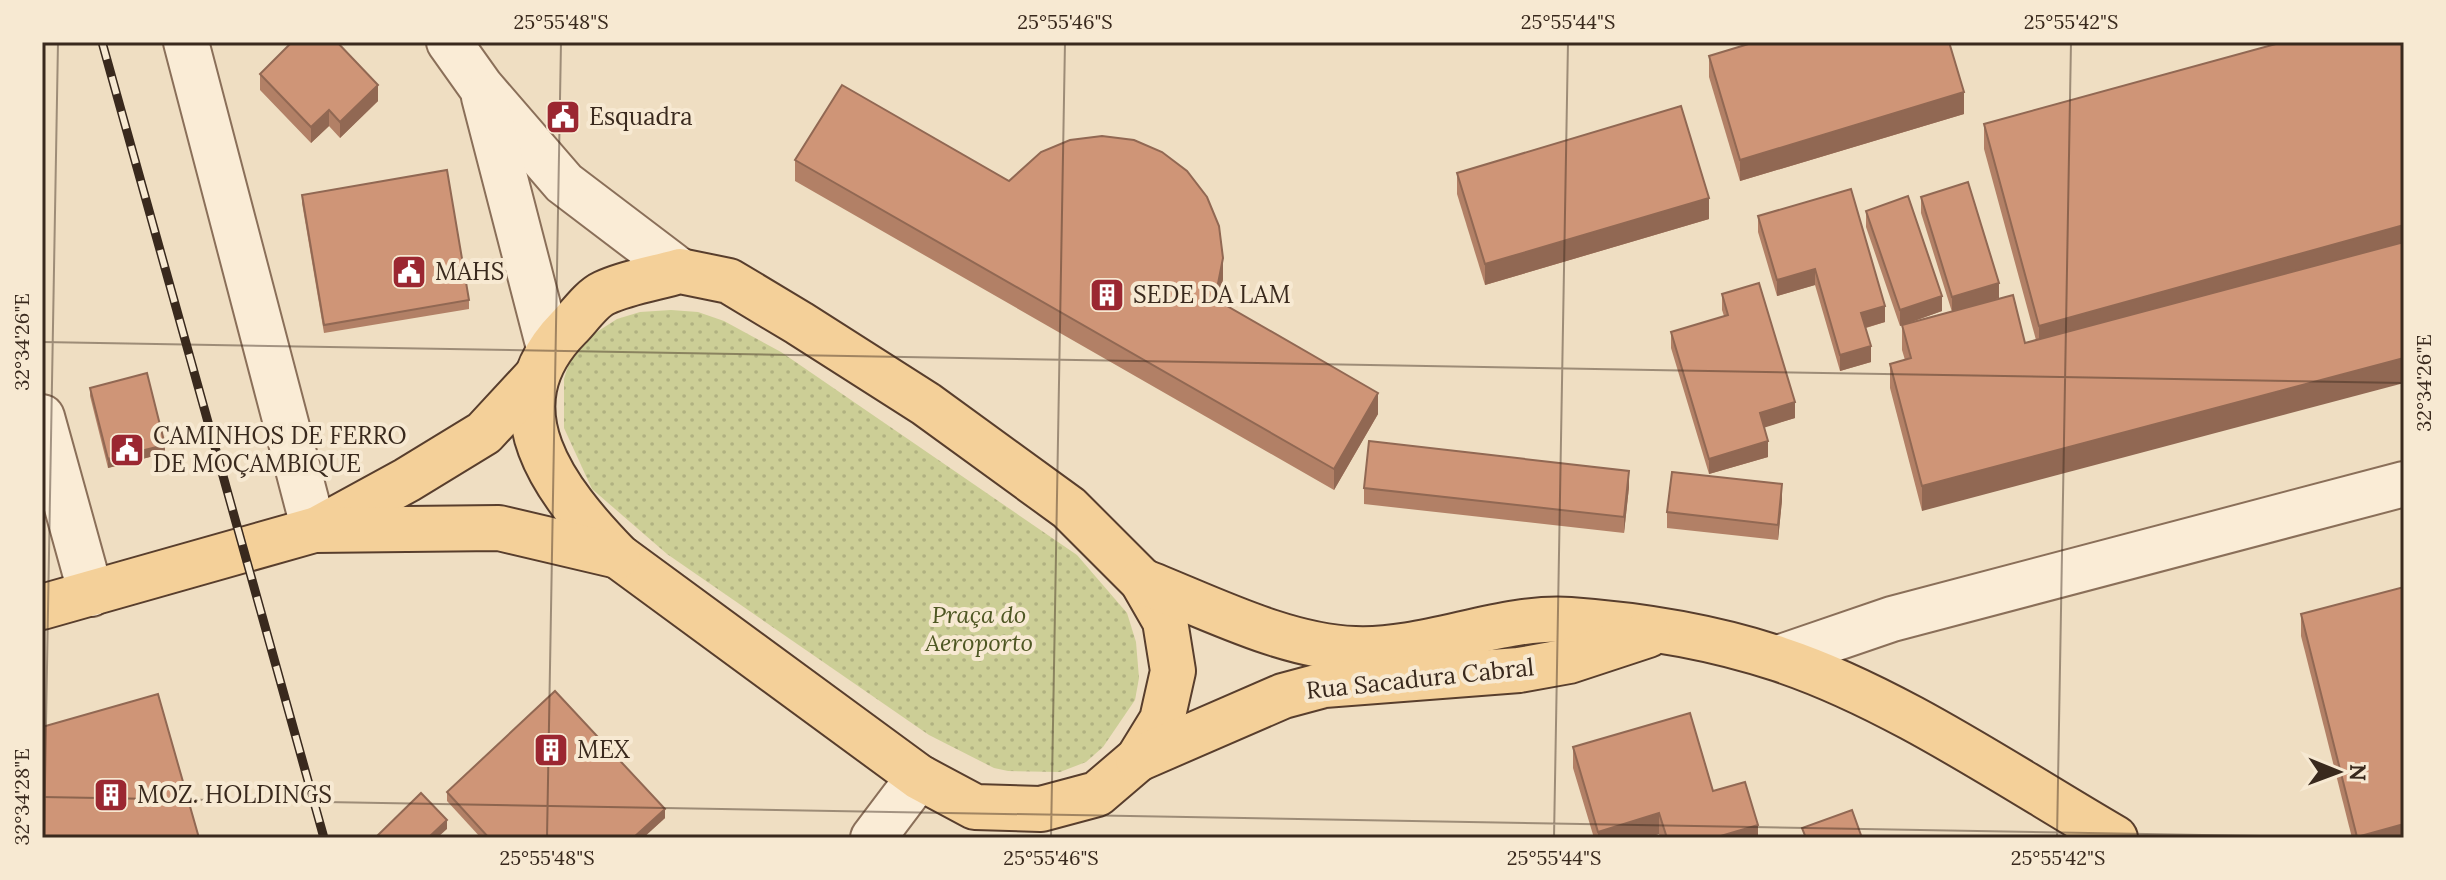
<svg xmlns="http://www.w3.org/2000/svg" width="2446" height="880" viewBox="0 0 2446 880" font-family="Lora,serif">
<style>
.grass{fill:url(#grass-dots)}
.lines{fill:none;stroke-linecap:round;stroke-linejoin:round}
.minor-casing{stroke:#8a6f59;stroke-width:48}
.major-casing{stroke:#583e2d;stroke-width:48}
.minor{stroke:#faecd6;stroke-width:44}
.major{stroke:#f4d099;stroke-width:44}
.rail-casing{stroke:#39291d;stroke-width:9}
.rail{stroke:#f7e9d2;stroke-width:6;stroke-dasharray:18;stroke-linecap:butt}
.wall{fill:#b28066}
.shaded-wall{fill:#916853}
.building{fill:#cf9577;stroke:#916853;stroke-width:2}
.ticks{fill:none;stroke:#39291d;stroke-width:2;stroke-opacity:0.45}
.labels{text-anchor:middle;stroke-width:8;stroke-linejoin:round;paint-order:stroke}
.poi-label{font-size:24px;fill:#39291d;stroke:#f7e9d2;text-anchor:start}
.park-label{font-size:24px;font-style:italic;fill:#4e5723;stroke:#f7e9d2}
.street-label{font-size:24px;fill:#39291d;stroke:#f7e9d2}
.neatline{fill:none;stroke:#39291d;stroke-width:3}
.ticks-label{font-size:20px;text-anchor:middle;fill:#39291d}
</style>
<defs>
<pattern id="grass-dots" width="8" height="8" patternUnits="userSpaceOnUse" patternTransform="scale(2)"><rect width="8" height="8" fill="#ccce96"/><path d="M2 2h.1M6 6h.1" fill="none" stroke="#b0b181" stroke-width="1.8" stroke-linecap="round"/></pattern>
</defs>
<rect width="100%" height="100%" fill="#efdec2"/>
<polygon class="grass" points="671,310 698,312 724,321 781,352 1077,555 1127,613 1136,642 1139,678 1135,700 1103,747 1086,762 1060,772 1008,771 994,768 929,735 667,554 592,489 564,428 564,379 570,360 586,339 617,319 640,312"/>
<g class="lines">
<g class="minor-casing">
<g id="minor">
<polyline points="186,42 314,530"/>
<polyline points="449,42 481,87 564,183 680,271"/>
<polyline points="484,97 549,348"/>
<polyline points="42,417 91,594"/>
<polyline points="1778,658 1892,619 2404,484"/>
<polyline points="873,838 919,777"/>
</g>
</g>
<g class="major-casing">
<g id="major">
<path d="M680,271L729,281L799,323L926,404L1069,508L1142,581L1165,621L1173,671L1162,720L1138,759L1097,794L1041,809L975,807L919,777L618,556C556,492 489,408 569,327C579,317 591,299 604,293C627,282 656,278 680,271Z"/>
<polyline points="321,527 407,480 484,433 534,379"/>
<path d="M1142,581C1206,606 1285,647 1355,649C1426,652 1502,615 1570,620C1639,625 1713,637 1779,659C1894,697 2010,777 2115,838"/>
<polyline points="42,607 314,530 499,528 618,556"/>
<polyline points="1138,759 1283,696 1324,685 1519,670 1569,661 1648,635"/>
</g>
</g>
<use href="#minor" class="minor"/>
<use href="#major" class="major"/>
<g class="rail-casing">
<polyline id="rail" points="102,42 324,838"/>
</g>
<use href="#rail" class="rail"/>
</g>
<g class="wall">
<polygon points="2283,42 1922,511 1890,388 1890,364 1905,360 1902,350 1902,325 1900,326 1866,227 1866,211 1942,311 1903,325 1952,312 1921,213 1921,197 1999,298 1982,304 2025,343 2036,340 1984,149 1984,124"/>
<polygon points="1709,56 1964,114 1740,181 1709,77"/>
<polygon points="260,74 378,101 340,138 329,126 311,143 260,90"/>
<polygon points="795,160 1009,181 1223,279 1219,301 1378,414 1334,490 795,181"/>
<polygon points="1457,173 1709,219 1485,285 1457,194"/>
<polygon points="302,195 469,300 469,309 324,333 302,203"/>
<polygon points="1758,216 1885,322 1866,328 1871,362 1840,371 1815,285 1777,296 1758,232"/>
<polygon points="1722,294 1795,418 1764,427 1768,457 1709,474 1671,348 1671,332 1724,316 1722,310"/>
<polygon points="90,388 165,453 108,468 90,396"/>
<polygon points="1629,487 1624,533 1364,504 1364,488"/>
<polygon points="1782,500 1778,540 1667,528 1667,512"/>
<polygon points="2301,614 2404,838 2352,838 2301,636"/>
<polygon points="1573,747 1713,791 1758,838 1660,838 1659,834 1646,838 1594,838 1573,768"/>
<polygon points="447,792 665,818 643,838 481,838 447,801"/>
</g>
<g class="shaded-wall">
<polygon points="378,85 378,101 340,138 340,122"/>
<polygon points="1964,92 1964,114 1740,181 1740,160"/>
<polygon points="329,110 329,126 311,143 311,127"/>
<polygon points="1709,198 1709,219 1485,285 1485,264"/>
<polygon points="2404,225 2404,250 2039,351 2039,326"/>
<polygon points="1223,258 1223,279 1215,320 1215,299"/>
<polygon points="1815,269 1815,285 1777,296 1777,280"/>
<polygon points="1999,283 1999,298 1952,313 1952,297"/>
<polygon points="1942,296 1942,311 1900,326 1900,310"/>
<polygon points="1885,306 1885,322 1861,329 1861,313"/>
<polygon points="1871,346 1871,362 1840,371 1840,355"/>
<polygon points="2404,358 2404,383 1922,511 1922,486"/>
<polygon points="1378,393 1378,414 1334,490 1334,469"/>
<polygon points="1795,402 1795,418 1760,429 1760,413"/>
<polygon points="1768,441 1768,457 1709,474 1709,459"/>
<polygon points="165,445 165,453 108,468 108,459"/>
<polygon points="1629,471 1629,487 1624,533 1624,517"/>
<polygon points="1782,484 1782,500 1778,540 1778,525"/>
<polygon points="665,809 665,818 643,838 633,838"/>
<polygon points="1659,813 1659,834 1646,838 1598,838 1598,832"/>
<polygon points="447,820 447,829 437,838 428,838"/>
<polygon points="2404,824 2404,838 2357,838 2357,837"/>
<polygon points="1758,825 1758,838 1714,838"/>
</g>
<g class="building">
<polygon points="292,42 337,42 378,85 340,122 329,110 311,127 260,74"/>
<polygon points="1755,42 1949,42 1964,92 1740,160 1709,56"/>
<polygon points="2283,42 2404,42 2404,225 2039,326 1984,124"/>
<polygon points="842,85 1009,181 1041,152 1070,140 1102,136 1134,140 1162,152 1187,171 1207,197 1219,226 1223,258 1215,299 1378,393 1334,469 795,160"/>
<polygon points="1681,106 1709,198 1485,264 1457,173"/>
<polygon points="447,170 469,300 324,325 302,195"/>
<polygon points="1968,182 1999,283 1952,297 1921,197"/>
<polygon points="1851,189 1885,306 1861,313 1871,346 1840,355 1815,269 1777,280 1758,216"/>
<polygon points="1908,196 1942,296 1900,310 1866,211"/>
<polygon points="2404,242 2404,358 1922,486 1890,364 1911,358 1902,325 2013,295 2025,343"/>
<polygon points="1759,283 1795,402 1760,413 1768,441 1709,459 1671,332 1728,315 1722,294"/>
<polygon points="147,373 165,445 108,459 90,388"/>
<polygon points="1369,441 1629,471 1624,517 1364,488"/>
<polygon points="1672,472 1782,484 1778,525 1667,512"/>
<polygon points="2404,587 2404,824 2357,837 2301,614"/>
<polygon points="555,691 665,809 633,838 489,838 447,792"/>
<polygon points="158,694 199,838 42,838 42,727"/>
<polygon points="1690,713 1713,791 1745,782 1758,825 1714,838 1667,838 1659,813 1598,832 1573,747"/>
<polygon points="421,793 447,820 428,838 375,838"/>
<polygon points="1852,810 1862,838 1806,838 1802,828"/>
</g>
<path class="ticks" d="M42,342L2404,383M42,797L2378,838M44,838L58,42M547,838L561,42M1051,838L1065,42M1554,838L1568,42M2057,838L2071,42"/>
<defs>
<g id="civic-square" transform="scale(1.8)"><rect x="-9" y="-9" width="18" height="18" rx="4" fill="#9b2731" stroke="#f7e9d2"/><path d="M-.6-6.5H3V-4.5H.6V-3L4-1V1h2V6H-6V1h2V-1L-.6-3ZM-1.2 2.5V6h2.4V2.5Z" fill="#fff"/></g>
<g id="building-square" transform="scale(1.8)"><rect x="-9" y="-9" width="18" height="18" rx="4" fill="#9b2731" stroke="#f7e9d2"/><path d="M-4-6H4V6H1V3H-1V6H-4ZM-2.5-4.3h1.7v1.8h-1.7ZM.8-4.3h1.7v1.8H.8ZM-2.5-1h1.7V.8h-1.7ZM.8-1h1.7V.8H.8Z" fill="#fff"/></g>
</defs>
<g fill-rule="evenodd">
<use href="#civic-square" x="563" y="117"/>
<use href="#civic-square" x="409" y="272"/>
<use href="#building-square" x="1107" y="295"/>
<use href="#civic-square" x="127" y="450"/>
<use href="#building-square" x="551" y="750"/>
<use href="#building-square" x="111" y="795"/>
</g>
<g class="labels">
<g class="poi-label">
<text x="589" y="125">Esquadra</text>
<text x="435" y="280">MAHS</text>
<text x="1133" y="303">SEDE DA LAM</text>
<text x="153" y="444">CAMINHOS DE FERRO<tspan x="153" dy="28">DE MOÇAMBIQUE</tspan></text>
<text x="577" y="758">MEX</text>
<text x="137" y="803">MOZ. HOLDINGS</text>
</g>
<g class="park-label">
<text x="979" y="623">Praça do<tspan x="979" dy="28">Aeroporto</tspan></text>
</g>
<g class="street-label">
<text transform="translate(1420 679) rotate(-6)" y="8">Rua Sacadura Cabral</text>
</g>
</g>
<rect width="2446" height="880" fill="none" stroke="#f7e9d2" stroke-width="88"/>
<g transform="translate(2338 772) rotate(91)" stroke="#f7e9d2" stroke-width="6" paint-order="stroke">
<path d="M0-6L14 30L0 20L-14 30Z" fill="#39291d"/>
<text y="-12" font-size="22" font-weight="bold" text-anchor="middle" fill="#39291d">N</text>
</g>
<rect x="44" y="44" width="2358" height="792" class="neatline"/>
<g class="ticks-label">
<text x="561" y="29">25°55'48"S</text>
<text x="1065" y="29">25°55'46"S</text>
<text x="1568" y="29">25°55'44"S</text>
<text x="2071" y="29">25°55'42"S</text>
<text transform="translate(22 342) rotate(-90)" y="7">32°34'26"E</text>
<text transform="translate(2424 383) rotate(-90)" y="7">32°34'26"E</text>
<text transform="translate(22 797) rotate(-90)" y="7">32°34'28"E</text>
<text x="547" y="865">25°55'48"S</text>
<text x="1051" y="865">25°55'46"S</text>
<text x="1554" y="865">25°55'44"S</text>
<text x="2058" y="865">25°55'42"S</text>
</g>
</svg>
